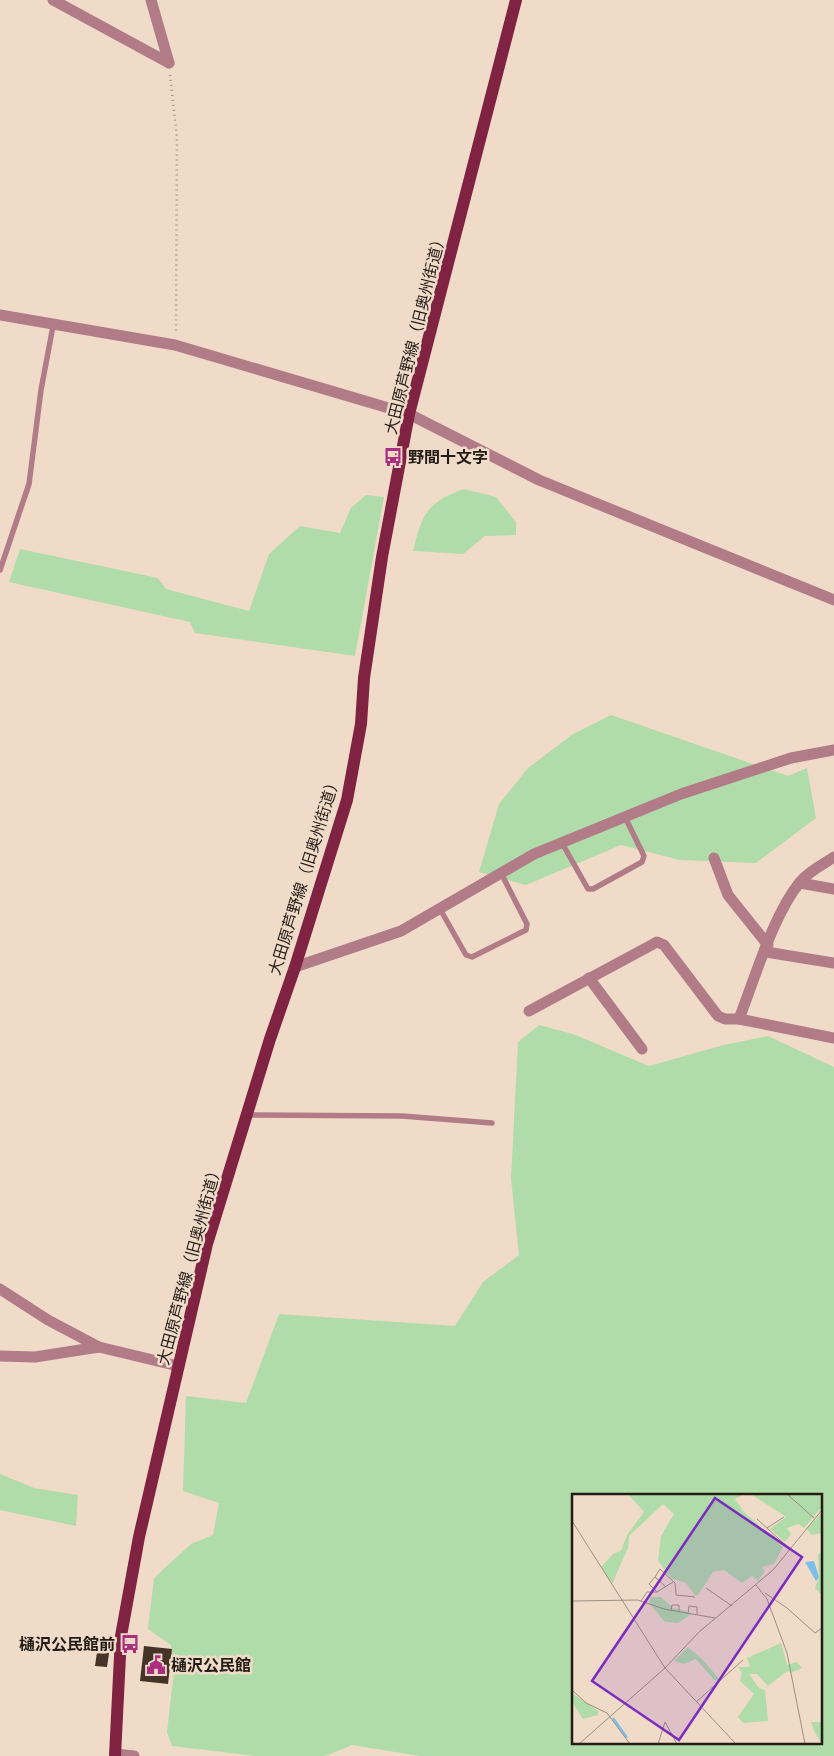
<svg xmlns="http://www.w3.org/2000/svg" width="834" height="1756" viewBox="0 0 834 1756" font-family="Lato,'Noto Sans JP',sans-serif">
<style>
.green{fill:#b0dca9;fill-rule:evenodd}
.building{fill:#463328}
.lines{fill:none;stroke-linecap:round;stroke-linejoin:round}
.path{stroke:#a39386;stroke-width:2.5;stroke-dasharray:1 4;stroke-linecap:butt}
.lane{stroke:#b17c88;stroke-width:5.5}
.street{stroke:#b17c88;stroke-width:11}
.primary{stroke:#802242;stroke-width:12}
.labels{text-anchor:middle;stroke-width:5;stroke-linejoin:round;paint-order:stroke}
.street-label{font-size:16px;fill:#231c15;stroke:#f0dbc9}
.poi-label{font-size:16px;font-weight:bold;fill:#231c15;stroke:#f0dbc9;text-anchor:start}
.inset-river{fill:none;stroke:#7bbeea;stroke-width:2.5}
.inset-road{fill:none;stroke:#9e8f81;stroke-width:1}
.view{fill:#7b2cbf;fill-opacity:0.15;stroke:#7b2cbf;stroke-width:2.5}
.inset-edge{fill:none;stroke:#231c15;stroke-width:2.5}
</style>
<rect width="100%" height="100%" fill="#f0dbc9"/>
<g class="green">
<path d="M464,489L496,497L516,522V535L485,536L463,554L413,551C422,514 427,502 464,489Z"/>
<polygon points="366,495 384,497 355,656 195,633 190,622 9,582 20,549 158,578 166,589 249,611 269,554 300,526 340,533 351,508"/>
<polygon points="611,715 788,776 807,768 816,818 756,863 680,860 621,845 526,885 479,872 499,804 528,768 573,734"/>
<path d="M539,1025L573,1034L649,1066L724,1045L768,1036L834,1067V1756H420L352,1745L325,1756H256L172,1746L167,1732L174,1671L171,1645L148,1629L154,1578L191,1544L213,1535L219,1503L183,1491L186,1396L246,1403L279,1314L455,1326L483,1282L519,1255L511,1179L518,1042ZM573,1495H820V1742H573Z"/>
<polygon points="0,1474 34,1488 78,1495 76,1526 0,1510"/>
</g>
<g class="building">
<polygon points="99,1638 111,1640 107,1667 95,1666"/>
<polygon points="144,1646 172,1649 168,1684 140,1681"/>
</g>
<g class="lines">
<polyline class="path" points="170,75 177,138 176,334"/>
<g class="lane">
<polyline points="0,570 29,484 41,390 53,326"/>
<polyline points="562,843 588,889 593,889 642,862 644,856 625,817"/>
<polyline points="440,909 466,955 472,957 526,930 527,924 501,873"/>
<polyline points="247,1115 402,1116 492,1123"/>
</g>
<g class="street">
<polyline points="53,0 169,63"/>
<polyline points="151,0 169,63"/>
<polyline points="0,315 175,345 409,414 539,480 834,600"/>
<polyline points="714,858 728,895 768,945"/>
<polyline points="800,883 834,889"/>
<polyline points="766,952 834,963"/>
<polyline points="295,967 401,931 534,854 681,794 791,758 834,750"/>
<polyline points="589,978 642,1049"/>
<polyline points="529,1011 657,942 664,945 718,1016 725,1019 739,1019 834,1038"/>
<path d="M739,1019C755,978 773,915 800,882C809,871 822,865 834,857"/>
<polyline points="0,1289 48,1320 99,1347 178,1366"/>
<polyline points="0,1356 35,1357 99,1347"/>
<polyline points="115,1754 134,1756"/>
</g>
<polyline class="primary" points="115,1756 121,1636 139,1537 207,1244 270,1039 295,967 347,800 361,724 364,678 382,557 409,414 516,0"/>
</g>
<defs>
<g id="bus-bare" transform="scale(1.5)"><path d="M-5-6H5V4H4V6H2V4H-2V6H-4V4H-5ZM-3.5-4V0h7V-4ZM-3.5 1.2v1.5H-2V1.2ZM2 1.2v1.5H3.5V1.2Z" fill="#ac2e7e" stroke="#f0dbc9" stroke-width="2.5" paint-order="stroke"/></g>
<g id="civic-bare" transform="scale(1.5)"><path d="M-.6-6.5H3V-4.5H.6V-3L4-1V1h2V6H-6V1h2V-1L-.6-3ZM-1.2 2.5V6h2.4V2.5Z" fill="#ac2e7e" stroke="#f0dbc9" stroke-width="2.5" paint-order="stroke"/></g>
</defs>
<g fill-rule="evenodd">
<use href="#bus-bare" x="393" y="457"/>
<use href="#bus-bare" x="130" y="1644"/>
<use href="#civic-bare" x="156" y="1665"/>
</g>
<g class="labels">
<g class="street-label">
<text transform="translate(415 333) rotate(-76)" y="6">大田原芦野線（旧奥州街道）</text>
<text transform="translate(304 875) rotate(-73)" y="6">大田原芦野線（旧奥州街道）</text>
<text transform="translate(189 1264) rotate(-75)" y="6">大田原芦野線（旧奥州街道）</text>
</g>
<g class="poi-label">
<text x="408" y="463">野間十文字</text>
<text x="115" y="1650" text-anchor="end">樋沢公民館前</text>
<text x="171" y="1671">樋沢公民館</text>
</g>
</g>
<g transform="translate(572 1494)">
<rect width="250" height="250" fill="#f0dbc9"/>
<path d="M56,0H173L163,5L171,17L211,53L202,70L190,73L193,77L186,87L180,82L170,89L152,76L141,78L126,101H123L114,89L99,84L86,67L89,42L102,20L91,10L57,42L56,54L40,90L29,73L41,60L49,57L55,41L72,18ZM179,0H250V13L232,34L227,30L215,34L219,40L213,48L198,35L214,23ZM250,19V39L239,41L235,34ZM250,59V101L243,94L247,83L246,60ZM79,103H89L101,114L114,117L118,121L106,129L93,128L77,109ZM209,149L215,171L225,168L230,174L219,179L215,177L196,192L185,180H177L187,194L193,196L196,227L171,229L166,223L182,200L168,187L170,179L166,173H178L175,164ZM116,153L131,166L147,185L143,187L124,165L112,170L102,167ZM0,199L26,217V221L11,225L0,208ZM239,228H250V250L243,239Z" fill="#b0dca9"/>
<path d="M242,67L247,83L244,87L233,68Z" fill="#7bbeea"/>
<path class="inset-river" d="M41,224L55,244"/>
<path class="inset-road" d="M215,0L242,24M185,25L218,55M0,27L93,174L164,250M195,34L212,23M83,83L77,90L85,98M184,91L195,105L215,159L233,250M94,93L83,83L88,75L103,89L104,101L123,103M134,94L160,112M193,99L215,114L243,139L250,134M0,107L66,106L92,115L143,124M69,107L75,98H85L101,88M99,117L100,111H107V118M116,120L117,112L125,113V120M0,196L14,209L35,219L58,250M124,208L171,166M93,228L105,250M7,250L93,174L127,138L201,76L250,16M86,250L93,228"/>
<path class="view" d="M143,4L230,63L107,246L20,187Z"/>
<rect width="250" height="250" class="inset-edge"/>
</g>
</svg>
